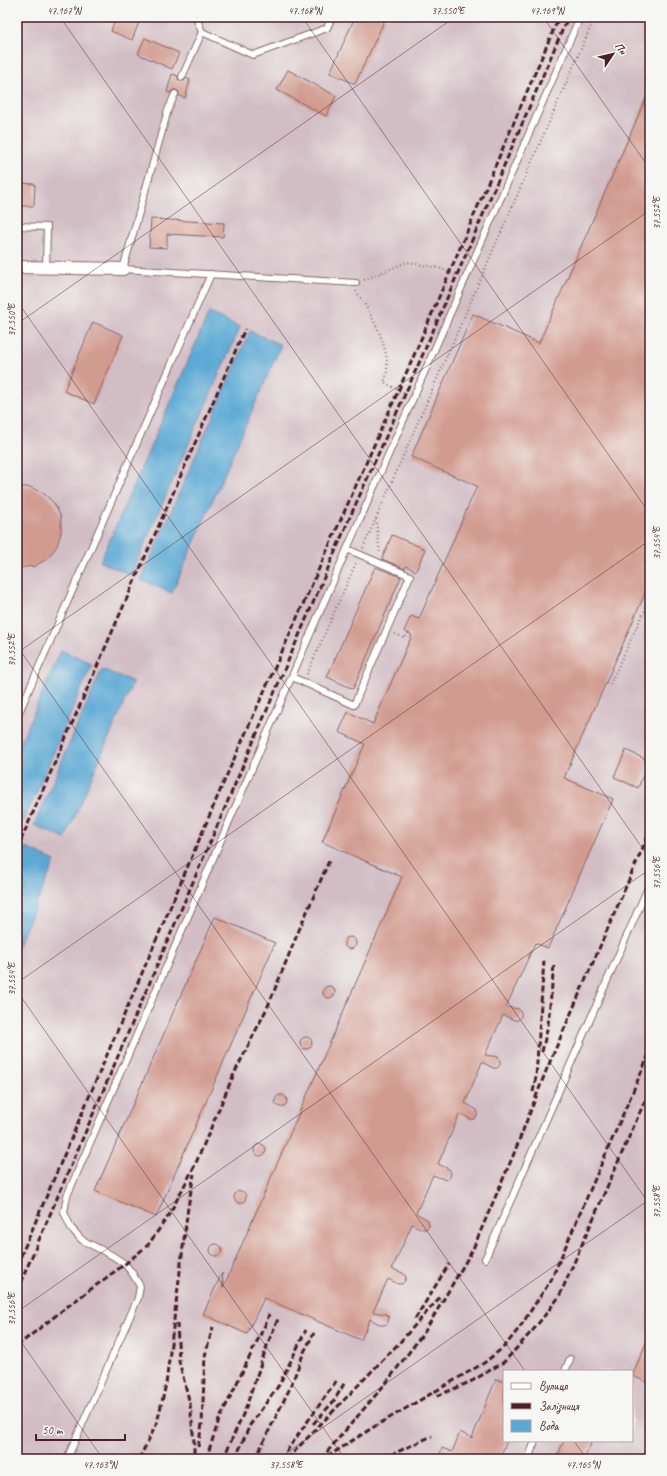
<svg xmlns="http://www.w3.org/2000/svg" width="667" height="1476" viewBox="0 0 667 1476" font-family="Caveat,sans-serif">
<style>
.industrial{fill:#d2bdc5;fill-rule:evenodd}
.water{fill:#5aa8d4;stroke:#526480}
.building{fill:#d29b90}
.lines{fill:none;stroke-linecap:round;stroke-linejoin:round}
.lane-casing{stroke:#846566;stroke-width:8}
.street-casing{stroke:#846566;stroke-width:14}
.path{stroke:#846566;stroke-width:2;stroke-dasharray:1 3;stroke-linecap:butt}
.lane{stroke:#fff;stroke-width:6}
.street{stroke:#fff;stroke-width:12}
.rail{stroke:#4a1f2b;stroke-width:3;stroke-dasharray:6 3;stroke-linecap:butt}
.ticks{fill:none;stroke:#4a1f2b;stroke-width:1;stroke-opacity:0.45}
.neatline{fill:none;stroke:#4a1f2b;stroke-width:1.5}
.ticks-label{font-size:10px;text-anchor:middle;fill:#4a1f2b}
</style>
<rect width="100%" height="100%" fill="#f6f6f2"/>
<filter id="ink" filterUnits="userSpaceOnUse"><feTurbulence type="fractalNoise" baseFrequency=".025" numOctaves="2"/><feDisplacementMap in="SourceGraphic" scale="8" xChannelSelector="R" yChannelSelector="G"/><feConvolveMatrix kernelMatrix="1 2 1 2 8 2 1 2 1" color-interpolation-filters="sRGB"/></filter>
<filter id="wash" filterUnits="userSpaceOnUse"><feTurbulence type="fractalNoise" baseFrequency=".012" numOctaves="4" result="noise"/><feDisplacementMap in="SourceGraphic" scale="16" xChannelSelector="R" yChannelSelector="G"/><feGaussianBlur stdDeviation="0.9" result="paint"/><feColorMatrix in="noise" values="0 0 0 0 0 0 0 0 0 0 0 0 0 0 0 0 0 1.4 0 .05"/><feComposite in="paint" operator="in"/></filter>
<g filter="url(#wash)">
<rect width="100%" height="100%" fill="#f1e8d3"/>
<path class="industrial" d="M17,17H650V1459H17ZM504,1371H632V1441H504Z"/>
<g class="water">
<polygon points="209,313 240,327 131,575 100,562"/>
<polygon points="250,331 281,345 172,593 141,580"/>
<polygon points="61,650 92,664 24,821 17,818 17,751"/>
<polygon points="102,669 133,682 65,839 34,825"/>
<polygon points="24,847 55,861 17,948 17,863"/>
</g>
<g id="blocks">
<g class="building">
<polygon points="116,17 141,17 132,40 111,31"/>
<polygon points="355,17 386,17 355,84 330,73"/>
<polygon points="145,38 179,53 172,69 138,54"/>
<polygon points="288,70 336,96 326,116 277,90"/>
<polygon points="172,74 178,76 178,79 181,81 184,81 186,78 190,80 185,98 179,96 179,92 176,90 173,90 170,93 167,92"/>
<polygon points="650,89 650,582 564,778 613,799 548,948 535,943 506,1007 519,1009 521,1013 521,1017 518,1020 514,1020 503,1015 485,1055 498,1057 500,1061 500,1065 497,1068 493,1068 482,1062 465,1103 477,1110 477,1116 474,1119 470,1119 460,1113 438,1164 449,1169 451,1173 450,1177 446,1180 433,1175 416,1213 428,1220 429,1226 426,1229 422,1229 412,1224 392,1269 403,1273 406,1277 405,1281 402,1284 398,1284 388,1279 373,1312 386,1314 389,1317 388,1322 385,1325 381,1325 370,1319 361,1340 264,1298 247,1334 203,1314 222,1273 223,1288 402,877 322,842 365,744 339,732 348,712 373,724 412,635 404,631 411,616 419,619 477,486 411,457 473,314 539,343"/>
<polygon points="17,183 35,184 34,206 17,206"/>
<polygon points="151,219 224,223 223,237 167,234 167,248 149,247"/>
<polygon points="93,322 123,335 94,404 64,391"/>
<polygon points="17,487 30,487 43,493 54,503 61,517 61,532 57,546 48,558 35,566 17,568"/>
<polygon points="392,535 425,549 416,571 406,566 405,569 382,559"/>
<polygon points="375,567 401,577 353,689 327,677"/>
<polygon points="626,750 649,761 638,788 614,777"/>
<polygon points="215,917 275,943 156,1217 95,1191"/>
<circle cx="350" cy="943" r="6"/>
<circle cx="329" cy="992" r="6"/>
<circle cx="306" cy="1043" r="6"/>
<circle cx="281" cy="1101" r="6"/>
<circle cx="260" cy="1150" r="6"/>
<circle cx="240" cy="1197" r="6"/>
<circle cx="216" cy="1250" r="6"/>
<polygon points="650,1334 650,1383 632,1376"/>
<polygon points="496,1379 504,1382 504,1441 507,1441 499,1459 438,1459 442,1448 452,1452 460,1432 472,1438"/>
<polygon points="564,1441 592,1441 584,1459 556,1459"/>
</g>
</g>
</g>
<g filter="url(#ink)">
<use href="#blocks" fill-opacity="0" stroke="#846566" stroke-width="1"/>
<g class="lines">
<g class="lane-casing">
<g id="lane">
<polyline points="196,17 202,32 253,55 327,28 332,17"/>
<polyline points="182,77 202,32"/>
<polyline points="175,94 168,110 123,269 356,283"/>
<polyline points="17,226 47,227 46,268"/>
<polyline points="292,677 354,705 410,576 347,549"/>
<polyline points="17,717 211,274"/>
<polyline points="485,1259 650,883"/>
<polyline points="565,1371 570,1359"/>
<polyline points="67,1459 138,1298 140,1286 132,1273 125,1264 113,1256 82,1240 71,1228 64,1212 67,1196 347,549 580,17"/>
<polyline points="528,1459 535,1441"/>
</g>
</g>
<g class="street-casing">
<polyline id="street" points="17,267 123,269"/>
</g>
<g class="path">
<polyline points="364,280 407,262 439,268 458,276"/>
<path d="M356,291C371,313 396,356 384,382L405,394"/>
<polyline points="376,519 380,554"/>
<polyline points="363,548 595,17"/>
<polyline points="395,634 405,638 408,633"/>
<polyline points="307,674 356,563"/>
<polyline points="606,683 610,684 650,599"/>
</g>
<use href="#lane" class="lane"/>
<use href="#street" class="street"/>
<g class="rail">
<polyline points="17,849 245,329"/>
<polyline points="542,1052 548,1025 554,965"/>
<polyline points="533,1092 536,1077 544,960"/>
<polyline points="17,1265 226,777 412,360 559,17"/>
<polyline points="17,1291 350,517 423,354 568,17"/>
<polyline points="415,1319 449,1264"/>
<polyline points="177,1323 179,1361 190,1404 194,1442 194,1459"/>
<polyline points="17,1346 68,1306 125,1264 148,1245 169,1215 195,1165 234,1074 268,1006 299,930 329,861"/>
<polyline points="437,1396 472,1381 504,1362 534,1329 559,1297 650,1089"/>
<polyline points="313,1424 334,1401 345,1382"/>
<polyline points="198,1447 202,1424 205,1356 213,1327"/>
<polyline points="286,1452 337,1380"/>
<polyline points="327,1457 372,1428 484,1363 505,1346 520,1327 551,1280 650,1052"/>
<polyline points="139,1459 157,1423 166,1384 188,1207 194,1174"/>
<polyline points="206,1459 219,1420 266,1323 269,1314"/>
<polyline points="223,1459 245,1410 268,1343 278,1319"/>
<polyline points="235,1459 250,1425 279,1385 306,1330"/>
<polyline points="255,1459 290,1388 304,1352 314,1333"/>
<polyline points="287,1459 401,1341 441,1296"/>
<polyline points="321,1459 386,1383 425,1331 472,1251 513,1156 546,1071 650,831"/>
<polyline points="382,1459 432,1436"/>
</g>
</g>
</g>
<path class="ticks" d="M60,17L650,859M302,17L650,514M543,17L650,169M17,301L650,1205M17,324L455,17M17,646L525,1371M17,653L650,210M17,983L650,540M17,991L345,1459M17,1312L650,869M17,1336L103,1459M574,1441L587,1459M278,1459L650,1199"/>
<rect width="667" height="1476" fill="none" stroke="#f6f6f2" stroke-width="44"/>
<rect x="503" y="1370" width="130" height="72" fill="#f6f6f2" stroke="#b1a0a2"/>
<rect x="511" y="1383" width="20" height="6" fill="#ffffff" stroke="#b1a0a2"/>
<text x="539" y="1390" font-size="12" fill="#4a1f2b">Вулиця</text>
<rect x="511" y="1403" width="20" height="6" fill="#4a1f2b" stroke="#b1a0a2"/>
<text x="539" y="1410" font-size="12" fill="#4a1f2b">Залізниця</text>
<rect x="511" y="1420" width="20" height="12" fill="#5aa8d4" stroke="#b1a0a2"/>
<text x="539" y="1430" font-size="12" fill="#4a1f2b">Вода</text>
<g transform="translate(613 54) rotate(55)" stroke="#f6f6f2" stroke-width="3" paint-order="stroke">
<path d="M0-3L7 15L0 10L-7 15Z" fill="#4a1f2b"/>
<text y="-6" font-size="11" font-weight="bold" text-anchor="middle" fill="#4a1f2b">Пн</text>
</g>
<path d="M36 1434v6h89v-6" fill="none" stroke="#4a1f2b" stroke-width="2"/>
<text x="42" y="1434" font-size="12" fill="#4a1f2b" stroke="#f6f6f2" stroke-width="3" paint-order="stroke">50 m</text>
<rect x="22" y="22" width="623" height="1432" class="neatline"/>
<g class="ticks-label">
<text x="64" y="14">47.167°N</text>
<text x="305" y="14">47.168°N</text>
<text x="448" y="14">37.550°E</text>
<text x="547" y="14">47.169°N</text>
<text transform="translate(656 213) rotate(-90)" y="4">37.552°E</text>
<text transform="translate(11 320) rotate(-90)" y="4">37.550°E</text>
<text transform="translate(656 543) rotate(-90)" y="4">37.554°E</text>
<text transform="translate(11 650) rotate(-90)" y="4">37.552°E</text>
<text transform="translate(656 873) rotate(-90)" y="4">37.556°E</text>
<text transform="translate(11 979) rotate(-90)" y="4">37.554°E</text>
<text transform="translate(656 1202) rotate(-90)" y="4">37.558°E</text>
<text transform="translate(11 1309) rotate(-90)" y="4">37.556°E</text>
<text x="100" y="1468">47.163°N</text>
<text x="286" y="1468">37.558°E</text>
<text x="583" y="1468">47.165°N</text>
</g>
</svg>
